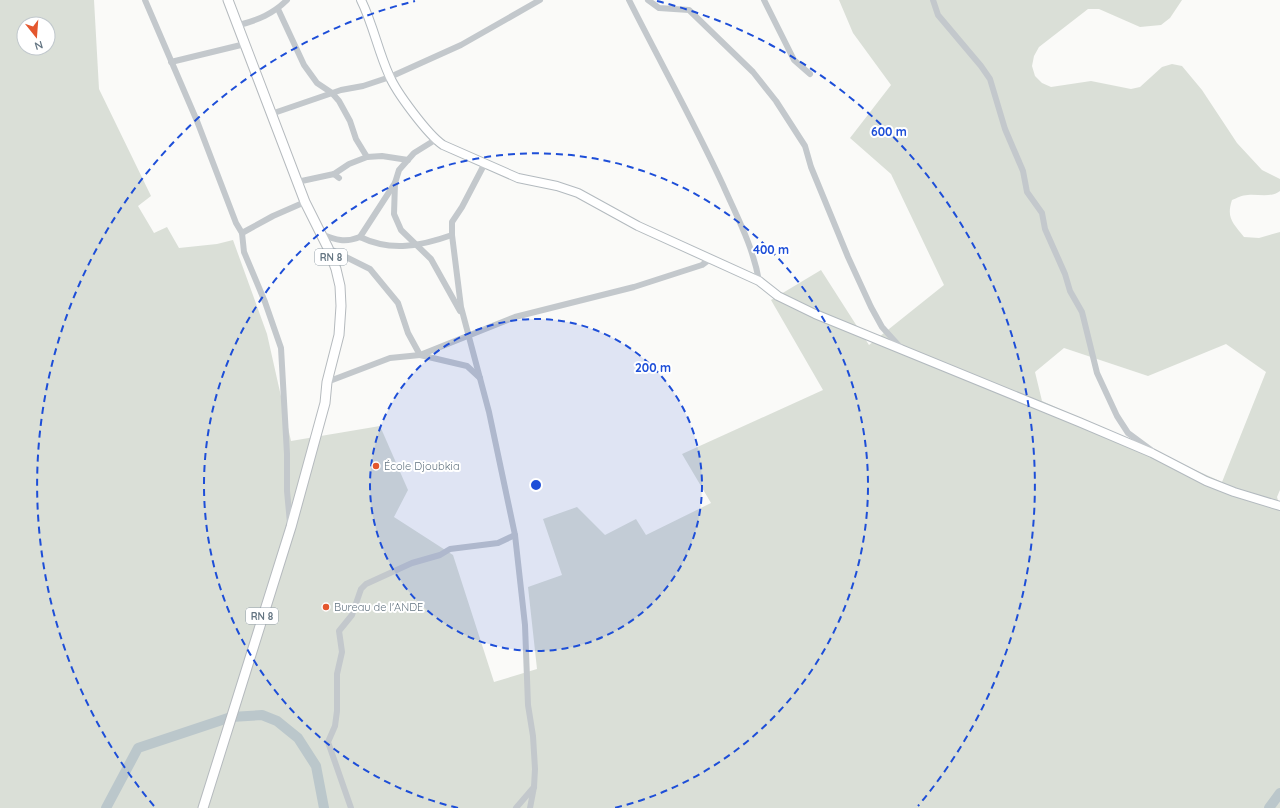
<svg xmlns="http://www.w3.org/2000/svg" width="1280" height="808" viewBox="0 0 1280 808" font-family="Quicksand,sans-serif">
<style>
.green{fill:#dadfd7;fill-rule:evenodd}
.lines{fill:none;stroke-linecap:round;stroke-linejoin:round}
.river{stroke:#bbc7cb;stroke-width:10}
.secondary-casing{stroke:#b3babf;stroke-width:10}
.primary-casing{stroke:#b5babe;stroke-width:11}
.street{stroke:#c3c8cc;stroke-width:6}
.secondary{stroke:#fff;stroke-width:8}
.primary{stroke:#fff;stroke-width:9}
.ring{fill:none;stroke:#1d4ed8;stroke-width:2;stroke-dasharray:7 5}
.poi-dot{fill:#e4572e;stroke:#fff;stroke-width:1.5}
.labels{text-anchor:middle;stroke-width:4;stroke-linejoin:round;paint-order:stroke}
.shield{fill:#fff;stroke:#939fa8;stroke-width:1}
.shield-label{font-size:10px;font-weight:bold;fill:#657683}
.poi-label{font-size:11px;fill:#657683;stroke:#fff;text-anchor:start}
.centre{fill:#1d4ed8;stroke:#fff;stroke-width:2}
.ring-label{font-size:12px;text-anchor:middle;font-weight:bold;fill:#1d4ed8;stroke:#fff;stroke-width:4;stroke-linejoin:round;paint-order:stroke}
</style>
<rect width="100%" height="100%" fill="#fafaf8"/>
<path class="green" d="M0,0H94L99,89L151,196L138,206L154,233L167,227L179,248L217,244L233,240L267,334L291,441L380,426L408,490L394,517L453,555L494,682L537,669L528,587L562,575L543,519L577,507L605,535L636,519L646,535L711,503L682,454L823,390L771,300L821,270L869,345L944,285L891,174L850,138L891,85L853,33L839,0H1182L1170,18L1161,25L1140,27L1099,9H1088L1039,47L1034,56L1032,66L1035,76L1042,83L1051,87L1091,81L1131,89L1140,87L1162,67L1172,64L1182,66L1202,90L1237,143L1262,170L1280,179V191C1271,198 1258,194 1248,195C1242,195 1237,198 1232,200C1226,218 1233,223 1244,237L1259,238L1280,232V490L1277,497L1280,507V808H0ZM24,24H48V48H24ZM1226,344L1266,372L1222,482L1042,401L1035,372L1064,348L1148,376Z"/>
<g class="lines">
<g class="river">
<polyline points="106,808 138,748 231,717 262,715 277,721 298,738 316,766 324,808"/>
<polyline points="1269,808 1280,793"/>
</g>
<g class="secondary-casing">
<path id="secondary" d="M361,0C373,24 378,51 389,75C396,92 428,135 443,145L518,178L557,186L578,193L638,226L759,281L778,296L815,314L1079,422L1152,453L1206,481L1234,492L1280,506"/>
</g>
<g class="primary-casing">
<polyline id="primary" points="203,808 291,527 325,403 327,382 339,335 341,306 340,286 336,269 328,248 305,202 228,0"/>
</g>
<g class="street">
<polyline points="145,0 197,121 236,223 242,233 244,252 265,302 281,348 287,454 287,491 290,523"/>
<path d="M629,0C660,62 694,122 723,185C737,217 753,246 759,281"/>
<polyline points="648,0 659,8 689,10 753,72 776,101 805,146 811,167 848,257 871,307 882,327 901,348"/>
<polyline points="764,0 794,60 810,74"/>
<polyline points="933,0 938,15 981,66 990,79 1005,129 1023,171 1027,192 1042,213 1045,229 1065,274 1070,291 1082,312 1097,373 1117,416 1128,433 1151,450"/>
<polyline points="278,9 304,65 317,83 332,93 339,101 350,121 356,139 367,157 382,156 408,160"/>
<path d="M239,25C258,20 273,14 287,0"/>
<polyline points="171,62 245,44"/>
<polyline points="271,114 341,90 363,86 390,77 461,45 540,0"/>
<polyline points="485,163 462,207 452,222 452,235 461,307 489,412 515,535 525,625 528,705 533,736 535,769 534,787 530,808"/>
<polyline points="334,174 349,164 367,157"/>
<polyline points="297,182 334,174 339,178"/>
<polyline points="395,183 394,214 401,230 431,259 460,311"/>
<polyline points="242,233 273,216 305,202"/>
<path d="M321,234C336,240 345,243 360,237C391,252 421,246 452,235"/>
<polyline points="360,237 395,183 399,170 414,153 435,140"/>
<polyline points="328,248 370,269 398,303 408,333 420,355 467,366 480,378"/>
<polyline points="327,382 390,358 420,355 515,317 634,287 702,265 710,259"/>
<polyline points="351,808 328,742 335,726 337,711 337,674 342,652 339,631 352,615 361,589 366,584 412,563 440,555 450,549 498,543 515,535"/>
<polyline points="516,808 534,787"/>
</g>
<use href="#secondary" class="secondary"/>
<use href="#primary" class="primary"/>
</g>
<circle cx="536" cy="485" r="166" fill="#1d4ed8" fill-opacity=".12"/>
<g class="ring">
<circle cx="536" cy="485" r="166"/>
<path d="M458 808A332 332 0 1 1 614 808"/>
<path d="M154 806A499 499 0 0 1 415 1M657 1A499 499 0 0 1 918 806"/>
</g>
<g class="poi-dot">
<circle cx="376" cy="466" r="4"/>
<circle cx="326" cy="607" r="4"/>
</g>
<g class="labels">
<g class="shield">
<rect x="315" y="249" width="32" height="16" rx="3"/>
<rect x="246" y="608" width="32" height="16" rx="3"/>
</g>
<g class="shield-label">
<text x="331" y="261">RN 8</text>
<text x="262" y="620">RN 8</text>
</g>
<g class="poi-label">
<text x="384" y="470">École Djoubkia</text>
<text x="334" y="611">Bureau de l'ANDE</text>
</g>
</g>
<circle cx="536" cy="485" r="6" class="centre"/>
<g class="ring-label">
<text x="889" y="136">600 m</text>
<text x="771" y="254">400 m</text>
<text x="653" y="372">200 m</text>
</g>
<g transform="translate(36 36) rotate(163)"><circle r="19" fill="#ffffff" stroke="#c1c8cd"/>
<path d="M0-3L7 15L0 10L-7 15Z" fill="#e4572e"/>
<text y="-6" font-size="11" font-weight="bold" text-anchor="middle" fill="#657683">N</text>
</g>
</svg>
